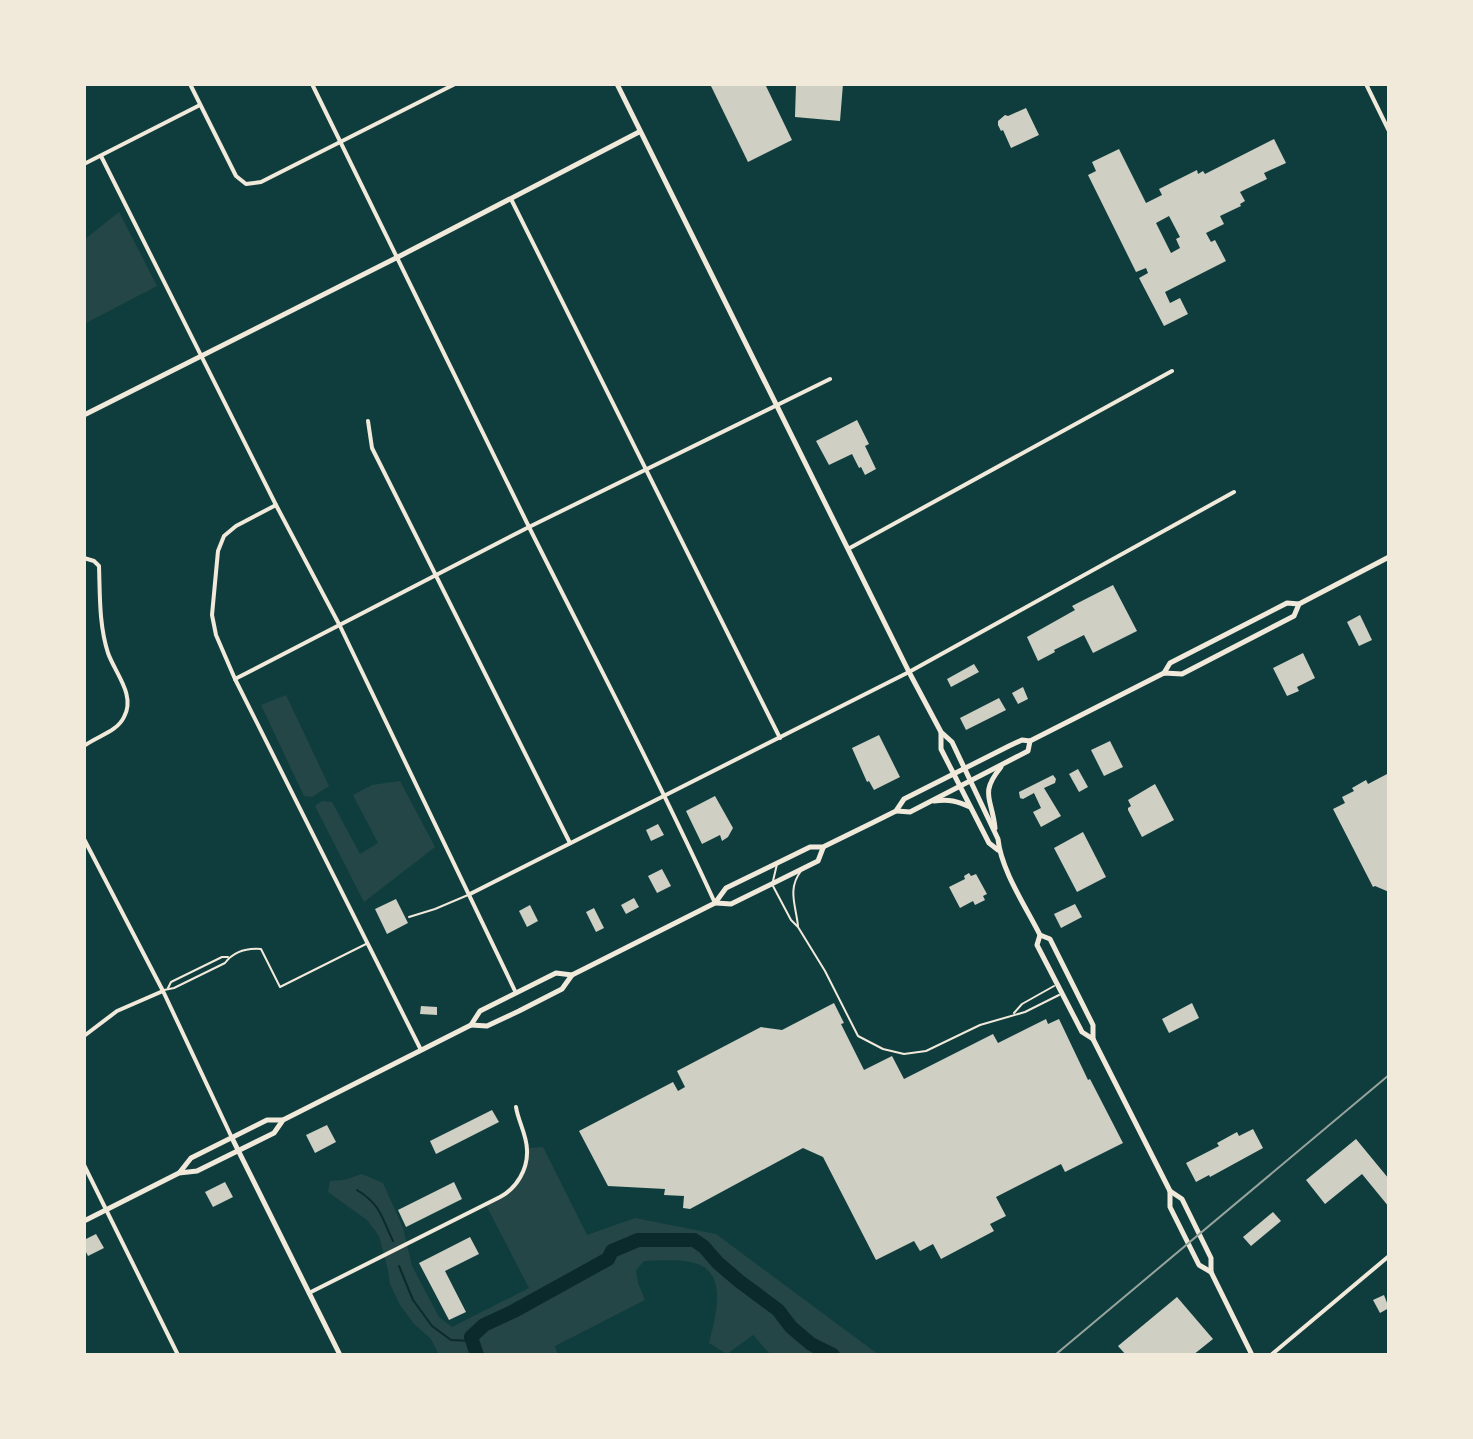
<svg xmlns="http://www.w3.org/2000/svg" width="1473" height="1439" viewBox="0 0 1473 1439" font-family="Roboto,sans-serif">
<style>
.green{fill:#244646}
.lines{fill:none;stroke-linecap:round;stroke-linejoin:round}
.stream{stroke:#0a2a2b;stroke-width:2}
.river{stroke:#0a2a2b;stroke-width:14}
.building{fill:#cfcfc3;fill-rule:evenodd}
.service{stroke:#f1e9da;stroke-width:2}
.minor{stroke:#f1e9da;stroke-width:4}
.tertiary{stroke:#f1e9da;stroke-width:5}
.secondary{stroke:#f1e9da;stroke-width:5}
.rail{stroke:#97a49c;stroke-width:2}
</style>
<rect width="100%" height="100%" fill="#0f3d3e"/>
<g class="green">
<polygon points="119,212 157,286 84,324 84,240"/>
<polygon points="286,695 329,786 312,797 304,796 261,705"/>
<polygon points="400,781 435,847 364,902 315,806 322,801 332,802 360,854 378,843 353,795 372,785"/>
<path d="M543,1147L587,1235L635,1218L716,1234L879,1355H771L753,1335L727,1354L709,1343C716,1315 730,1269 690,1262C675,1259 658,1261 644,1261L636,1270L638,1283L645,1300L555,1346L558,1355H439L431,1339L414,1324L400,1305L390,1284L388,1270L379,1236L367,1220L328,1192L330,1181L344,1180L362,1174L383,1183L403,1228L412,1266L439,1317L452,1327L529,1288L486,1205C521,1187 519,1186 528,1148Z"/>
</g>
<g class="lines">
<g class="stream">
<path d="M357,1190C381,1205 381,1216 393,1241"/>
<polyline points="399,1266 413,1300 432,1326 451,1340 472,1341"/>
</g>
<polyline class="river" points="477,1355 471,1337 484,1325 514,1311 608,1259 612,1251 638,1240 694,1240 704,1247 718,1263 739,1281 778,1310 791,1327 811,1344 833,1355"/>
</g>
<g class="building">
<polygon points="710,84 765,84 792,140 748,162"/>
<polygon points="796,84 843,84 840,121 795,117"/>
<polygon points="1026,108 1039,135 1011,148 1003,130 1001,131 998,125 998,121 1005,115 1008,116"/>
<path d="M1274,139L1286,163L1264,173L1267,179L1240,192L1245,201L1240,204L1241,206L1220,216L1224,224L1206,233L1211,242L1215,240L1226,261L1165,292L1170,303L1180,298L1188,314L1164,326L1139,278L1148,273L1146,268L1136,272L1088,175L1096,171L1092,162L1119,149L1146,203L1162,195L1159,189L1197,170L1198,174L1203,171L1205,174ZM1169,216L1180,237L1176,239L1180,248L1171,253L1156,223Z"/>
<polygon points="857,420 869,444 865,446 876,469 865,475 861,467 859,468 852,454 829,465 816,441"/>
<polygon points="1113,585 1137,631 1093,653 1084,635 1054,650 1055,652 1038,661 1027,637 1075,610 1072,606"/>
<polygon points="1360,615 1372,640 1359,646 1347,622"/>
<polygon points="1303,653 1315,678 1297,687 1299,691 1287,696 1273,668"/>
<polygon points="974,664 979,672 951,687 947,679"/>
<polygon points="1023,687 1028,699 1018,704 1012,693"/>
<polygon points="999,698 1006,710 966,730 960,718"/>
<polygon points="879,735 900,777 874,790 869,781 867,782 852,748"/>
<polygon points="1110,741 1123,767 1104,776 1091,750"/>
<polygon points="1078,769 1088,787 1079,792 1069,774"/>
<polygon points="1389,773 1389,892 1375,886 1373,887 1333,809 1345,803 1342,797 1354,791 1352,788 1366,780 1368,784"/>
<polygon points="1053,775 1056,779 1055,783 1044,788 1061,816 1041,827 1033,812 1041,808 1034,793 1023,799 1020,798 1019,792"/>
<polygon points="1155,784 1174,820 1142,837 1128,810 1128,808 1131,806 1128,800"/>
<polygon points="715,796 733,828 728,837 722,841 720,835 702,844 686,811"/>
<polygon points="658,824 664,835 651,841 646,830"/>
<polygon points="1083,832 1106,877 1077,892 1054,848"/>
<polygon points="662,869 671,886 657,893 648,876"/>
<polygon points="969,873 971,876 976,874 987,894 983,896 985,900 975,905 973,901 960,908 949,887 965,879 964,876"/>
<polygon points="634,898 639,907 626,914 621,905"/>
<polygon points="396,899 408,923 387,934 375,909"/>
<polygon points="1075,904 1082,917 1061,928 1054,914"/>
<polygon points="530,905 538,921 527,927 519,911"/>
<polygon points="594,908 604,928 596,932 586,912"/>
<polygon points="834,1003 844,1023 841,1024 864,1070 892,1056 904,1079 993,1034 998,1043 1046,1019 1048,1024 1059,1019 1088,1080 1090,1079 1123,1143 1065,1172 1061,1164 996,1197 1006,1216 990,1224 994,1231 941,1259 933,1244 920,1251 914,1241 876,1260 823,1157 803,1148 690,1209 683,1208 684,1196 664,1195 665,1189 608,1186 579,1131 673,1082 678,1091 685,1087 677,1071 761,1027 782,1030"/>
<polygon points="1192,1003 1199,1018 1169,1033 1162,1019"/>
<polygon points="421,1006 437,1007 437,1015 420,1014"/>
<polygon points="492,1110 499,1122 436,1154 430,1141"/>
<polygon points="327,1125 336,1142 315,1153 306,1135"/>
<polygon points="1253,1129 1263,1148 1210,1177 1209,1175 1196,1182 1186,1163 1219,1146 1217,1143 1237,1132 1239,1136"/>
<polygon points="1356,1139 1389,1179 1389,1207 1362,1174 1325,1204 1306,1180"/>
<polygon points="225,1182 233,1197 213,1207 205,1192"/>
<polygon points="454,1182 462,1199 406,1227 398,1210"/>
<polygon points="1273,1212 1281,1221 1251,1246 1243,1237"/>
<polygon points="96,1234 104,1248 88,1256 84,1248 84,1240"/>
<polygon points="470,1237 479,1254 445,1271 466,1312 449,1320 419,1263"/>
<polygon points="1384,1295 1389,1308 1380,1313 1373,1300"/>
<polygon points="1177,1297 1213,1339 1193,1355 1126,1355 1118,1346"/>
</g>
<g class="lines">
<g class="service">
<polyline points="773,881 777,864"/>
<polyline points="773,886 791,920 798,927 825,971 858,1036 883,1049 904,1054 926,1051 980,1025 1025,1012 1059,995"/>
<polyline points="409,917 435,909 468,895"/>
<path d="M798,926C796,906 787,889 801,871"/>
<polyline points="168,988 171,982 222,957 228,957"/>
<path d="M164,990L174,988L225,963C234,951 247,948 261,949L280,987L366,944"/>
<polyline points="1014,1013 1022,1004 1054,986"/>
</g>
<g class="minor">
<polyline points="190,84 236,176 246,184 261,182 455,84"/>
<path d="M312,84C386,232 456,381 530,529C592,653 657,776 715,903"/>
<polyline points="1366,84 1389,131"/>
<polyline points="101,156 276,505 340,626 516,993"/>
<polyline points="84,164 200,105"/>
<polyline points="511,199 780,738"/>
<polyline points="368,421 372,448 570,843"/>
<polyline points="276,505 236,526 224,536 218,551 212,615 216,635 235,679 421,1050"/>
<polyline points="848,549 1172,371"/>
<path d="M84,558L94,561L99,566C100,595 99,625 108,653C115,673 136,695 124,717C117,732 97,736 84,746"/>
<polyline points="235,679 529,527 830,379"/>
<polyline points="84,839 163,991 232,1138"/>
<polyline points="470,894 909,672 1234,492"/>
<polyline points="84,1036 117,1011 163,991"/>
<polyline points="84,1165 178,1355"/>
<path d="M309,1293L500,1197C517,1188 528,1169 527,1150C527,1135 518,1121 516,1107"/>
<polyline points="1271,1355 1389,1256"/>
</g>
<g class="tertiary">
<polyline points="84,415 398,257 639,132"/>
<polyline points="232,1138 340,1355"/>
</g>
<g class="secondary">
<path d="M617,84L909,672L941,732L952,742L998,839C1001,870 1026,907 1040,935L1037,945L1082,1032L1093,1039"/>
<polyline points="1164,673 1170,663 1287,603 1299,604 1389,557"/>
<polyline points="941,733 941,749 989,843 998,850"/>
<path d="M934,801C949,799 957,801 970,807"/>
<polyline points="897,811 910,812 1028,751 1030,741"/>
<path d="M995,828C992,798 979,794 1001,767"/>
<polyline points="716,903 731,904 818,861 823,848"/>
<polyline points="1040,935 1050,939 1093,1025 1093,1039 1170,1191 1170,1207 1199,1265 1211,1272"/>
<polyline points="471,1025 487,1026 519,1011 562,989 572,975 715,903 726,888 810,847 823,847 874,822 896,811 904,799 1009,746 1022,740 1030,741 1164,673 1182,674 1294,616 1299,604"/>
<polyline points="180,1172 191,1158 267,1120 282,1120"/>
<polyline points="1170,1191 1182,1199 1211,1258 1211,1272 1252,1355"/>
<polyline points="84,1221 179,1173 197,1171 274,1133 283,1120 471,1025 480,1011 556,973 572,975"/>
</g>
<polyline class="rail" points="1055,1355 1389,1075"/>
</g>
<rect width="1473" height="1439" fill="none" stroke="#f1e9da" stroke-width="172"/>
</svg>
